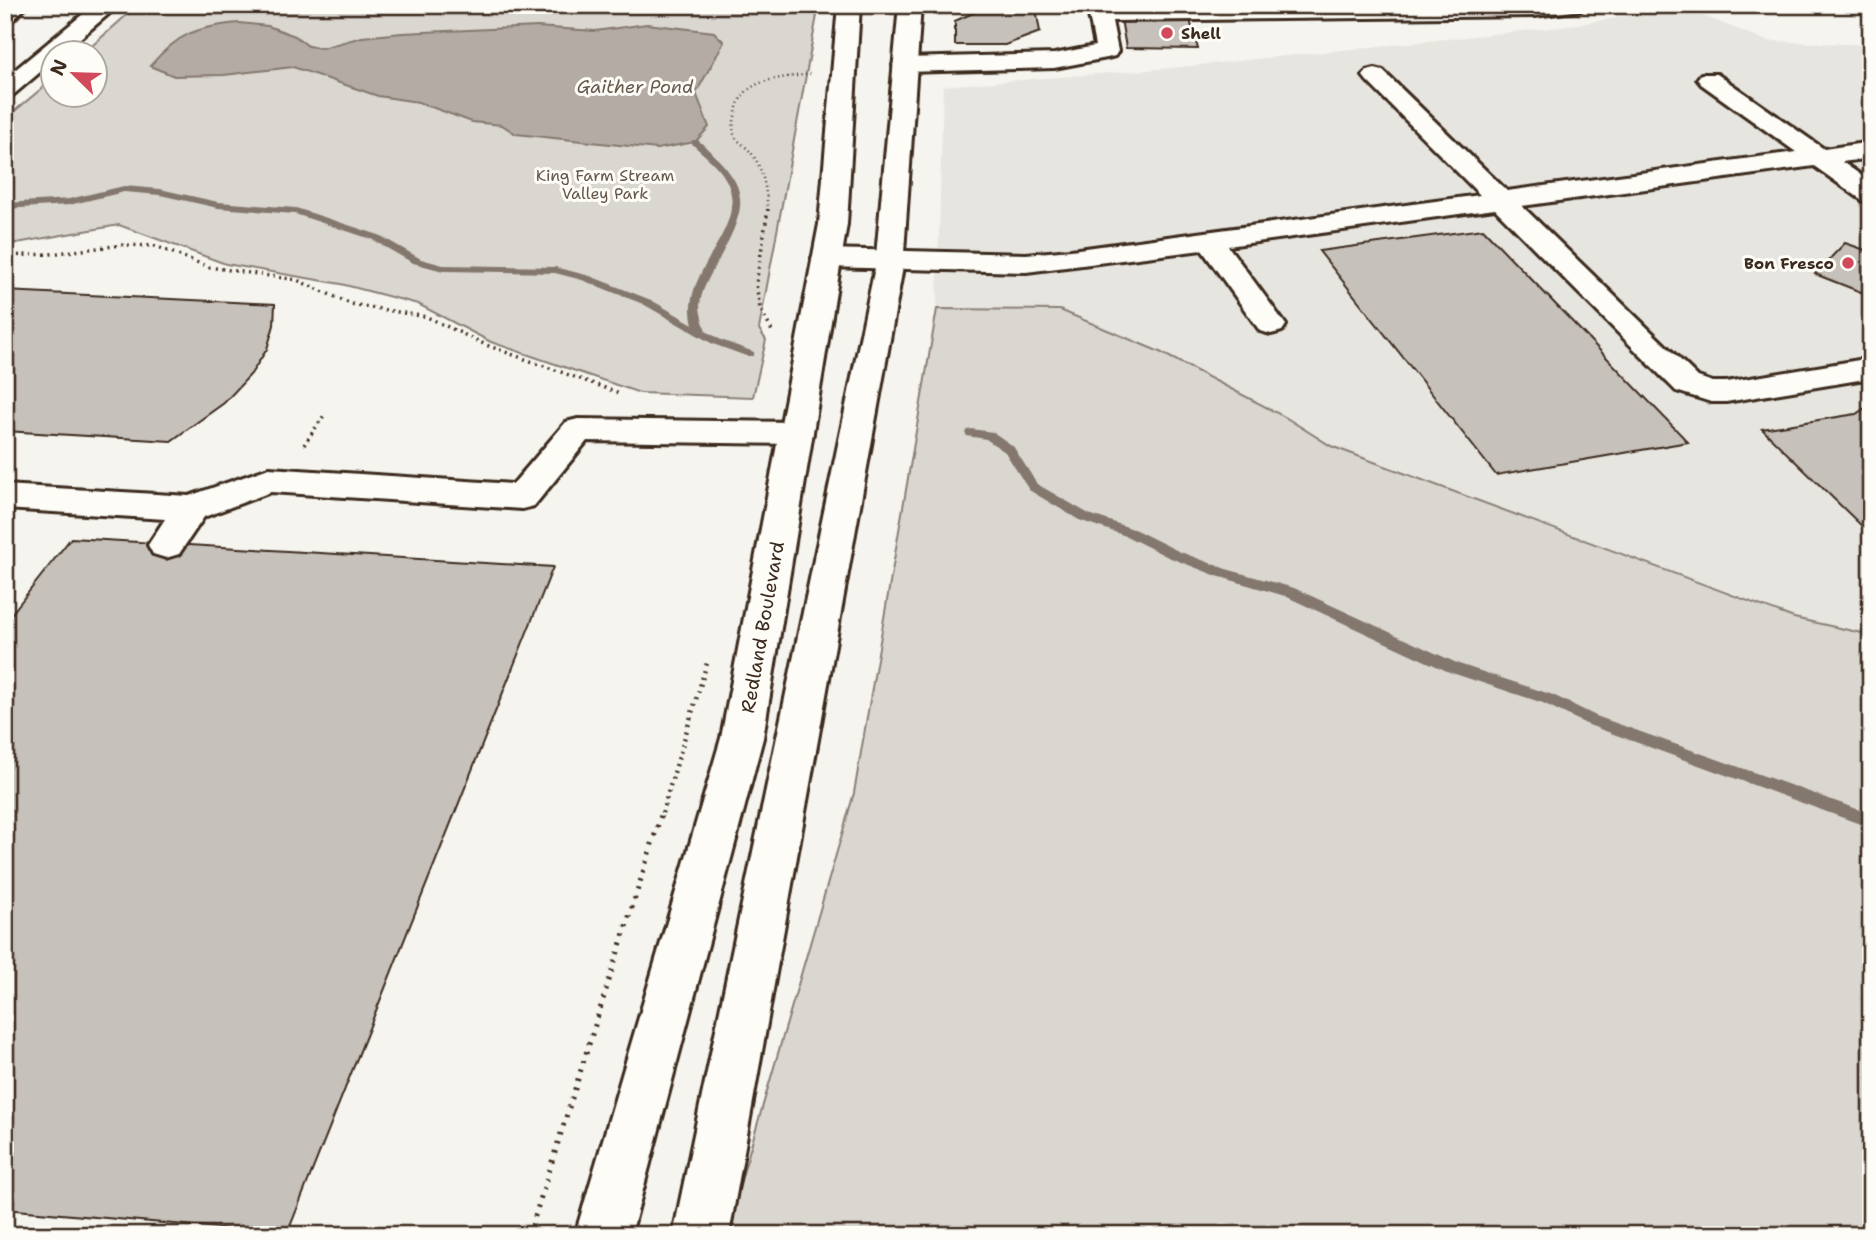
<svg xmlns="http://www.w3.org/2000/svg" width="1876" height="1240" viewBox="0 0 1876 1240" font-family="'Shantell Sans',sans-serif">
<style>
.built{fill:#e7e5df}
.green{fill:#dad6d0;stroke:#8a8077;stroke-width:2}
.water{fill:#b4aca4;stroke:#84786e;stroke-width:2}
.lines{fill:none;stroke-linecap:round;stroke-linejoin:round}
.stream{fill:#84786e;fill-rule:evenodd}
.building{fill:#c7c1bb;stroke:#3b2a1e;stroke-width:2}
.minor-casing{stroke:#3b2a1e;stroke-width:6}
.major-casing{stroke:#3b2a1e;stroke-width:6}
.path-far3{stroke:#3b2a1e;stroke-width:2.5;stroke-dasharray:1 3.5;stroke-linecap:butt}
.path-far2{stroke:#3b2a1e;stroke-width:3.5;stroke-dasharray:2 4.5;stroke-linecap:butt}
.path-far1{stroke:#3b2a1e;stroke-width:4.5;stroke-dasharray:2 5;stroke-linecap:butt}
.path{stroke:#3b2a1e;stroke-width:5;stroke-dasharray:2.5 7;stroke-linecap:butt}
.minor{fill:#fdfcf7;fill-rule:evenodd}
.major{fill:#fdfcf7;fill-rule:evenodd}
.poi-dot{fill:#d1495b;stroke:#fdfcf7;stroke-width:2.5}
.labels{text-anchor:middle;stroke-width:6;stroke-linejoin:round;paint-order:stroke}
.far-poi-label{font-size:16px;font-weight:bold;fill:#3b2a1e;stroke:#fdfcf7;text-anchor:start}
.far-park-label{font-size:16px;fill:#63554a;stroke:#fdfcf7}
.far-water-label{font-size:18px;font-style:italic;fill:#65584d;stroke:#fdfcf7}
.street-label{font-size:19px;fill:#3b2a1e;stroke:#fdfcf7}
</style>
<rect width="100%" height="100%" fill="#f5f4ee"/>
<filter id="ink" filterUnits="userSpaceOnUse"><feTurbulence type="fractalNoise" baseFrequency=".0143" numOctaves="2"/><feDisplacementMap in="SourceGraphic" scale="14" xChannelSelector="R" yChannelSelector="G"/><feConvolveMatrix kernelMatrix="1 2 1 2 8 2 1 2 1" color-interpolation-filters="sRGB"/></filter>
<g filter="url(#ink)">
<polygon class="built" points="1665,10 1699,14 1767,41 1871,45 1871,635 1794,618 1331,446 1285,417 1061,310 937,309 943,86 1161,69 1561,27"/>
<g class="green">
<polygon points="138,5 807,5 818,10 759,329 766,340 753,397 640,393 491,342 418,304 341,284 226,264 119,225 5,245 5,119 52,80 52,94 94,94 94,52 85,52"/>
<polygon points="937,309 1060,310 1160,352 1285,417 1331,446 1794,618 1871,635 1871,1235 725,1235 854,793"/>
</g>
<path class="water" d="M239,23L268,26L295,36L308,46L322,48L362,37L402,33L537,27L595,31L647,24L714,32L724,42L696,93L709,127L695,142L657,149L516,134L502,125L472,122L418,102L378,96L293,67L224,75L174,76L150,66C178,33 197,27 239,23Z"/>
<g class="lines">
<g class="stream">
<path d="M692,140H698C753,189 749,203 716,265C709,277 701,291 700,305C700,314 704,323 706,331L721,340L754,352V356H746L713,344L643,304L582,280L555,273L443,271L413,263L371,239L295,214L218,208L160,195L124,192L69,205L5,209V203L69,199L124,186L160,189L218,202L296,208L379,235L421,259L443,265L555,267L590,276L651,300L693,324C678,271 752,228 726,180C718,165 704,155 692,144Z"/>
<polygon points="971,429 993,432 1013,446 1037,484 1089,514 1136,530 1178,551 1226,569 1294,588 1459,664 1553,695 1596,716 1871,814 1871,828 1586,724 1543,703 1449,672 1285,596 1217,576 1168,557 1126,536 1079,520 1029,490 1005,452 986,439 967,436 965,433 967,430"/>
</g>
</g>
<g class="building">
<polygon points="984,8 1036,9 1040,32 1005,45 955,45 955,21"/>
<polygon points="1121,19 1190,20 1198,49 1126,48"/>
<polygon points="1483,229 1688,442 1496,475 1319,251"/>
<polygon points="1845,243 1871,252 1871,296 1815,274"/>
<polygon points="5,291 275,304 274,325 267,349 251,374 224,403 171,441 5,431"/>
<polygon points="1871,404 1871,535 1762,429 1856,414"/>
<polygon points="71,538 553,567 287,1234 5,1209 5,622"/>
</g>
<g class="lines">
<g class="minor-casing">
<g id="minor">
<polygon points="5,5 28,5 13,20 5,22"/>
<polygon points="94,5 119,5 64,52 52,52 52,62 13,95 5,97 5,78"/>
<polygon points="1087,5 1109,5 1110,8 1584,5 1581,10 1535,16 1112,21 1118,51 1115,56 1107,58 1054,68 905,72 897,70 893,65 897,60 905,58 1054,54 1095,46"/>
<polygon points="1375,69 1383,71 1507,191 1796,152 1701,84 1697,79 1701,74 1717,74 1824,149 1871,142 1871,158 1842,162 1871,182 1871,202 1862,200 1814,166 1522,206 1698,377 1713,382 1726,382 1871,358 1871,378 1726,402 1711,402 1676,391 1495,209 1228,246 1286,325 1282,331 1271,334 1260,331 1202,250 1026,272 826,267 816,264 812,258 816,252 826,249 1026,254 1071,250 1480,195 1367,81 1363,76 1367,71"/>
<polygon points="578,419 796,422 808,425 813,433 808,441 796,444 587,441 534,506 522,509 271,492 204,517 179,554 166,558 153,554 148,545 165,519 5,509 5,485 189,496 269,468 513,484 566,422"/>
</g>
</g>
<g class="major-casing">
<g id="major">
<polygon points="838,5 860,5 847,224 763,738 631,1235 575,1235 721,738 819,224"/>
<polygon points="899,5 921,5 903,267 729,1235 673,1235 875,267"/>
</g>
</g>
<path class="path-far3" d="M768,210C766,191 764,170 752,154C748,148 741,144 736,138C731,131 734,121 736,112C742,77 780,79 810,74"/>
<g class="path-far2">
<polyline points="768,209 756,284 760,308 773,333"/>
<polyline points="5,256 50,254 122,245 155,246 209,267 297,280 351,304 427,317 486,345 619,393"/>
<polyline points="304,445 325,414"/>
</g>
<polyline class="path-far1" points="662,813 707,663"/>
<polyline class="path" points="529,1235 662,812"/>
<use href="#minor" class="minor"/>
<use href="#major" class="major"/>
</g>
</g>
<g class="poi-dot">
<circle cx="1167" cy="33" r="7"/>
<circle cx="1848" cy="263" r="7"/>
</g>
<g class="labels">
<g class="far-poi-label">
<text x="1181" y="39">Shell</text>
<text x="1834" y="269" text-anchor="end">Bon Fresco</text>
</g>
<g class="far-park-label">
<text x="605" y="181">King Farm Stream<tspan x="605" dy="18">Valley Park</tspan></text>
</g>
<g class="far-water-label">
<text x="635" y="93">Gaither Pond</text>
</g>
<g class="street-label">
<text transform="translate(762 627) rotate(-80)" y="7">Redland Boulevard</text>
</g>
</g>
<rect width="1876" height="1240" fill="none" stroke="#fdfcf7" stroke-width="28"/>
<rect x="14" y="14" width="1848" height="1212" fill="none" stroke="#3b2a1e" stroke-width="2.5" filter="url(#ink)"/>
<g transform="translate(74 74) rotate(293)"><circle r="33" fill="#fdfcf7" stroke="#afa8a0" stroke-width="2"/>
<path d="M0-5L12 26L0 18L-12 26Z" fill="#d1495b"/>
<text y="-10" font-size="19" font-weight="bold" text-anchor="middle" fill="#3b2a1e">N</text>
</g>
</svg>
